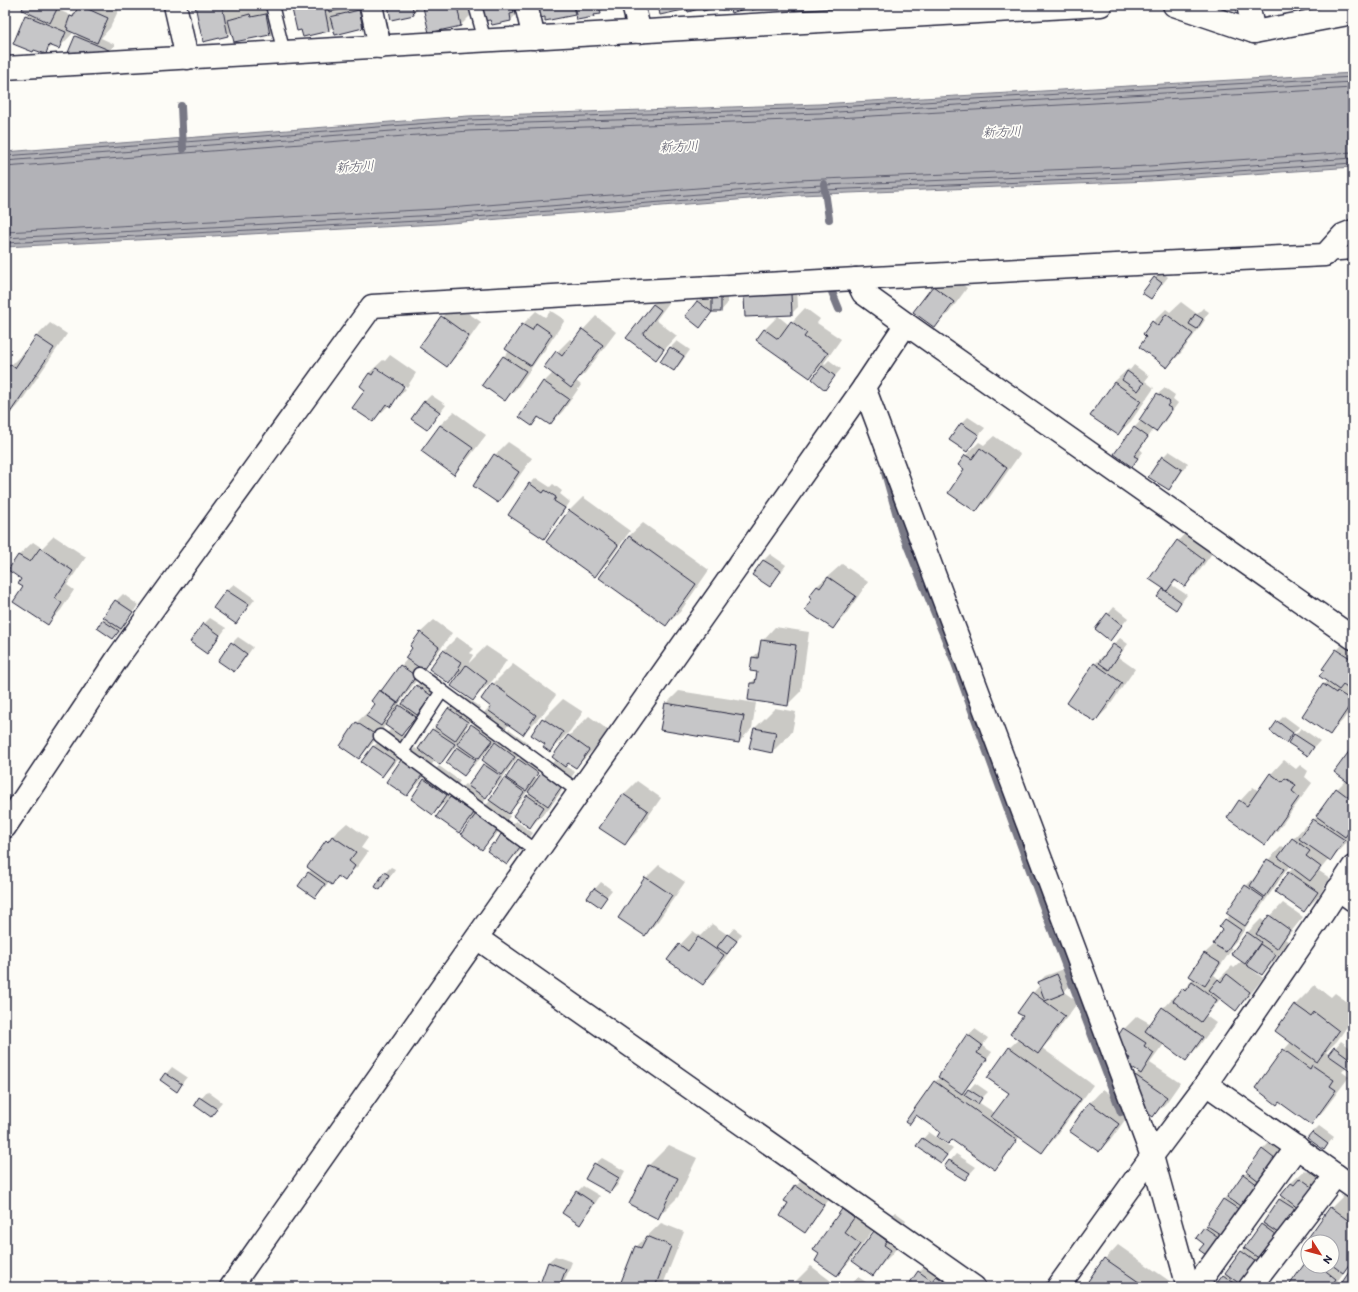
<svg xmlns="http://www.w3.org/2000/svg" width="1358" height="1292" viewBox="0 0 1358 1292" font-family="Itim,'Klee One',sans-serif">
<style>
.water{fill:#b2b2b7;stroke:#787885}
.shadow{fill:#0003;fill-rule:evenodd}
.lines{fill:none;stroke-linecap:round;stroke-linejoin:round}
.shore{stroke:#5c5c6d;stroke-width:1}
.stream{stroke:#787885;stroke-width:8}
.building{fill:#c6c6c8;stroke:#22223b}
.service-casing{stroke:#22223b;stroke-width:15}
.minor-casing{stroke:#22223b;stroke-width:25}
.tertiary-casing{stroke:#22223b;stroke-width:25}
.service{stroke:#fdfcf7;stroke-width:12}
.minor{stroke:#fdfcf7;stroke-width:22}
.tertiary{stroke:#fdfcf7;stroke-width:22}
.labels{text-anchor:middle;stroke-width:3.5;stroke-linejoin:round;paint-order:stroke}
.water-label{font-size:13px;font-style:italic;fill:#545466;stroke:#fdfcf7}
</style>
<rect width="100%" height="100%" fill="#fdfcf7"/>
<filter id="ink" filterUnits="userSpaceOnUse"><feTurbulence type="fractalNoise" baseFrequency=".025" numOctaves="2"/><feDisplacementMap in="SourceGraphic" scale="8" xChannelSelector="R" yChannelSelector="G"/><feConvolveMatrix kernelMatrix="1 2 1 2 8 2 1 2 1" color-interpolation-filters="sRGB"/></filter>
<g filter="url(#ink)">
<polygon class="water" points="1353,73 1353,167 1150,181 799,195 438,224 5,247 5,152 468,116 819,104"/>
<g class="shadow">
<polygon points="25,5 65,5 61,11 72,16 80,5 121,5 110,28 101,38 114,44 114,46 107,52 76,37 79,34 73,31 72,34 59,48 53,45 45,53 26,15 29,12"/>
<polygon points="196,5 238,5 239,10 242,7 250,5 280,5 283,21 270,34 234,41 232,31 228,35"/>
<polygon points="298,5 374,5 376,14 363,27 334,26 329,30 303,36 293,9"/>
<polygon points="389,5 422,5 413,14"/>
<polygon points="427,5 473,5 474,12 461,25 430,32 425,7"/>
<polygon points="482,5 524,5 524,6 511,20 492,24"/>
<polygon points="537,5 608,5 600,13 595,14 593,16 576,12 574,14 546,16"/>
<polygon points="772,5 782,5 773,8"/>
<polygon points="1161,271 1168,277 1151,298 1143,292"/>
<polygon points="947,273 967,288 948,314 934,327 933,286"/>
<polygon points="797,288 798,307 791,314 745,296"/>
<polygon points="667,291 674,296 656,320 677,336 656,359 628,338 653,304"/>
<polygon points="719,292 727,292 727,304 721,311 713,311 700,326 698,302 704,296 713,302 713,298"/>
<polygon points="1181,302 1197,314 1203,308 1209,312 1204,319 1205,320 1181,353 1167,367 1148,337 1153,322 1166,309 1170,312"/>
<polygon points="455,304 481,322 460,352 447,366 442,317"/>
<polygon points="805,308 820,319 817,323 841,339 824,363 825,364 829,360 841,369 825,388 822,367 821,366 810,377 764,330 778,316 789,325"/>
<polygon points="536,311 545,317 551,311 565,320 544,351 539,357 518,387 505,400 484,385 504,356 510,351 507,349 523,324"/>
<polygon points="596,316 616,332 585,373 576,381 581,385 563,411 550,424 540,417 532,425 520,417 544,382 553,373 557,352 570,339 574,341 583,330"/>
<polygon points="50,323 67,334 18,406 5,419 5,373 11,365 24,352 26,353 37,336"/>
<polygon points="677,341 690,350 680,364 674,370 670,348"/>
<polygon points="390,355 416,373 407,387 377,368 376,369 406,389 390,406 389,405 373,421 366,389 361,386 369,373 383,360 385,361"/>
<polygon points="1134,365 1149,376 1145,381 1154,388 1131,421 1118,434 1114,382 1128,369 1130,370"/>
<polygon points="1165,388 1175,395 1173,399 1178,403 1163,424 1156,431 1154,429 1140,449 1143,452 1132,466 1115,454 1135,427 1141,420 1158,394"/>
<polygon points="431,395 446,405 433,422 427,429 413,419 425,401"/>
<polygon points="454,412 486,435 467,460 454,473 422,451 440,425"/>
<polygon points="968,417 985,428 966,451 950,440 962,423"/>
<polygon points="994,436 1020,454 989,498 976,511 966,469 959,465 966,455 979,442 984,445"/>
<polygon points="508,442 532,458 511,488 498,502 495,455"/>
<polygon points="1169,451 1188,463 1175,482 1169,489 1163,457"/>
<polygon points="536,478 550,487 553,484 562,491 560,494 570,502 550,531 544,538 530,484"/>
<polygon points="583,497 630,531 608,562 595,575 569,511"/>
<polygon points="643,523 709,570 680,612 666,625 600,578 629,536"/>
<polygon points="1191,527 1217,546 1198,573 1185,586 1177,580 1172,585 1187,595 1176,609 1163,590 1178,541"/>
<polygon points="54,536 86,557 67,585 74,590 61,610 48,624 25,587 23,578 9,569 19,555 33,542 42,548"/>
<polygon points="770,554 786,565 776,579 770,586 754,575 764,560"/>
<polygon points="842,564 868,582 846,614 833,628 814,598 817,586"/>
<polygon points="234,584 255,599 242,616 236,623 215,608 227,590"/>
<polygon points="123,594 138,605 120,632 113,638 103,621 116,601"/>
<polygon points="1114,607 1128,618 1110,640 1096,629"/>
<polygon points="210,618 226,628 213,646 207,652 204,624"/>
<path d="M434,620L452,633L436,655L429,663L399,704L400,705L408,697L417,685L430,672L444,682L421,715L403,733L413,740L402,756L382,776L363,762L374,746L392,728L386,724L372,744L359,758L341,746L357,722L371,709L372,710L376,704L380,691L391,680L401,666L408,658L420,633ZM395,711H396L388,722L386,720Z"/>
<polygon points="775,627 809,632 801,691 787,705 751,683 757,677 758,671 751,670 753,657 761,650 762,641"/>
<polygon points="1351,636 1353,638 1353,706 1343,720 1330,734 1323,685 1327,681 1325,670 1324,669 1337,650"/>
<polygon points="238,637 253,647 241,664 234,671 232,643"/>
<polygon points="457,637 474,649 470,653 473,655 469,662 469,663 486,646 507,660 493,680 473,700 460,673 450,683 431,669 444,650"/>
<polygon points="1120,638 1128,644 1118,657 1135,669 1108,708 1095,721 1095,664"/>
<polygon points="513,664 556,695 543,714 523,734 509,724 498,738 499,739 509,729 528,743 499,783 484,798 486,799 476,813 477,814 491,800 518,760 525,753 540,768 534,777 538,779 556,759 569,736 589,716 608,730 596,747 576,767 569,762 565,766 575,772 550,807 530,827 527,795 530,793 528,791 522,799 507,814 510,816 496,835 482,848 472,819 459,832 438,816 451,797 465,784 469,787 486,762 483,760 496,742 495,741 490,747 484,755 464,775 447,763 460,745 458,744 440,764 435,760 420,782 407,795 401,761 415,748 418,750 449,709 462,695 481,708 465,729 468,731 491,705 493,684"/>
<polygon points="679,691 756,703 752,728 739,742 666,704"/>
<polygon points="563,699 583,712 570,731 550,751 546,744 543,719"/>
<polygon points="775,708 796,712 792,732 772,752 751,747 755,728"/>
<polygon points="1284,716 1299,727 1286,742 1278,722"/>
<polygon points="1301,728 1320,741 1308,754 1295,735"/>
<path d="M1353,748V833L1344,846L1331,860L1329,859L1319,871L1330,878L1318,897L1304,911L1276,892L1289,872L1294,868L1290,865L1258,911L1253,916L1239,938L1230,947L1232,949L1214,975L1219,979L1232,966L1234,968L1242,961L1247,933L1261,919L1265,922L1283,903L1303,917L1285,939L1288,941L1275,960L1262,974L1251,967L1250,968L1263,978L1249,996L1236,1010L1221,998L1206,1016L1216,1023L1199,1046L1186,1059L1164,1044L1150,1063L1180,1083L1166,1103L1153,1116L1135,1076L1139,1072L1127,1051L1124,1029L1137,1016L1151,1024L1163,1008L1176,994L1178,996L1194,978L1191,976L1205,953L1215,944L1224,930L1226,920L1230,915L1246,886L1260,872L1268,860L1282,846L1285,848L1293,839L1306,825L1309,827L1337,789L1346,780ZM1253,955V956L1247,965L1244,963Z"/>
<polygon points="1284,760 1296,769 1300,765 1308,771 1305,777 1312,783 1278,830 1265,844 1240,801 1253,787 1259,791 1271,774"/>
<polygon points="439,766 460,781 447,800 433,814 412,799 425,780"/>
<polygon points="637,781 661,798 638,831 625,844 601,828 624,794"/>
<polygon points="516,821 533,833 521,850 507,864 489,851 494,843"/>
<polygon points="347,823 368,838 361,848 368,852 358,866 344,879 340,876 332,884 330,882 315,897 309,872 312,869 327,841"/>
<polygon points="659,865 685,882 658,921 645,935 646,878"/>
<polygon points="391,867 395,869 386,883 380,889 385,873"/>
<polygon points="601,882 612,890 600,905 595,889"/>
<polygon points="712,924 728,935 734,928 742,934 716,971 703,984 680,945 693,931 700,936"/>
<polygon points="1064,969 1070,985 1064,992 1078,1002 1051,1039 1042,1048 1093,1085 1055,1138 1042,1152 1020,1136 1001,1163 995,1169 917,1115 909,1124 935,1082 940,1077 968,1035 975,1029 988,1038 982,1046 992,1052 968,1086 963,1091 966,1093 975,1083 988,1092 978,1102 995,1113 1010,1093 1009,1048 1019,1039 1024,1016 1019,1012 1033,993 1040,985 1039,982 1045,976"/>
<polygon points="1315,985 1331,997 1335,993 1353,1006 1353,1018 1337,1041 1326,1052 1329,1055 1341,1041 1353,1050 1353,1068 1346,1067 1342,1072 1349,1077 1324,1110 1311,1124 1284,1050 1291,1042 1295,1005"/>
<polygon points="172,1067 187,1077 176,1091 166,1074"/>
<polygon points="1103,1089 1132,1110 1112,1138 1099,1151 1090,1103"/>
<polygon points="207,1091 222,1102 211,1115 195,1105"/>
<polygon points="1319,1126 1334,1137 1324,1149 1312,1133"/>
<polygon points="1282,1130 1300,1142 1232,1237 1206,1243 1205,1228 1224,1199 1248,1171 1262,1150"/>
<polygon points="929,1132 953,1149 941,1162 923,1139"/>
<polygon points="669,1145 697,1158 678,1197 658,1217 630,1204 649,1165"/>
<polygon points="956,1154 976,1167 965,1179 950,1161"/>
<polygon points="602,1158 625,1171 617,1186 610,1192 595,1164"/>
<polygon points="1314,1165 1327,1175 1248,1287 1215,1287 1265,1221 1291,1183 1305,1170 1307,1172"/>
<polygon points="803,1179 830,1198 811,1225 805,1232 790,1203 786,1201 796,1186"/>
<polygon points="583,1186 600,1196 586,1217 580,1223 577,1192"/>
<polygon points="1344,1195 1353,1201 1353,1262 1347,1268 1333,1287 1289,1287 1308,1261 1308,1266 1332,1266 1332,1242 1308,1242 1308,1247 1305,1245 1331,1208"/>
<polygon points="857,1197 867,1204 856,1218 873,1230 850,1261 836,1275 843,1210"/>
<polygon points="895,1212 906,1220 904,1224 911,1229 892,1254 872,1274 875,1232"/>
<polygon points="661,1223 684,1232 662,1287 620,1287 636,1247"/>
<polygon points="1118,1245 1178,1287 1085,1287 1105,1259"/>
<polygon points="555,1256 572,1262 565,1280 559,1286 548,1262"/>
<polygon points="811,1266 831,1281 826,1287 790,1287"/>
<polygon points="925,1266 956,1287 909,1287 919,1272"/>
<polygon points="858,1277 874,1287 849,1287"/>
<polygon points="1277,1281 1285,1287 1271,1287"/>
</g>
<g class="lines">
<g class="shore">
<polyline points="5,156 468,120 820,108 1353,77"/>
<polyline points="5,161 469,125 820,113 1353,82"/>
<polyline points="5,167 469,131 820,119 1353,88"/>
<polyline points="5,232 437,209 798,180 1149,166 1353,152"/>
<polyline points="5,238 437,215 799,186 1150,172 1353,158"/>
<polyline points="5,243 437,220 799,191 1150,177 1353,163"/>
</g>
<g class="stream">
<polyline points="181,106 183,149"/>
<polyline points="824,184 829,219"/>
<polyline points="832,292 839,309"/>
<polyline points="885,473 901,530 953,658 1044,909 1121,1112"/>
</g>
</g>
<g class="building">
<polygon points="24,5 55,5 58,7 50,23 22,10"/>
<polygon points="79,5 108,18 97,43 67,30 68,28 66,27 70,16 73,17"/>
<polygon points="195,5 222,5 228,36 203,42 202,34 201,34"/>
<polygon points="298,5 324,5 329,31 303,37 301,30 297,31 292,9 299,8"/>
<polygon points="328,5 356,5 356,6 329,12"/>
<polygon points="388,5 412,5 414,15 391,20"/>
<polygon points="431,5 457,5 461,26 429,33 423,7"/>
<polygon points="481,5 512,5 514,13 510,14 511,21 492,25 490,20 484,21"/>
<polygon points="536,5 573,5 575,15 545,21 545,17 540,18 539,9 537,10"/>
<polygon points="574,5 604,5 604,6 599,6 601,14 593,15 594,17 577,20"/>
<polygon points="658,5 682,5 683,10 660,15"/>
<polygon points="686,5 716,5 717,7 703,11 702,8 688,12"/>
<polygon points="720,5 769,5 752,10 751,7 731,13 729,7 722,10"/>
<polygon points="359,10 363,28 335,35 330,17"/>
<polygon points="250,14 251,17 266,14 270,35 234,42 228,20"/>
<polygon points="25,15 66,32 59,49 49,45 46,54 34,50 33,52 13,44"/>
<polygon points="75,36 109,50 108,53 67,55"/>
<polygon points="1154,277 1162,283 1151,299 1142,293"/>
<polygon points="933,286 954,302 935,328 913,312"/>
<polygon points="791,294 792,315 745,317 744,296"/>
<rect x="712" y="298" width="9" height="14"/>
<polygon points="697,301 712,312 700,328 685,316"/>
<polygon points="653,304 661,310 643,334 664,349 656,360 626,338"/>
<polygon points="1166,314 1193,334 1167,368 1139,347 1146,337 1143,334 1152,321 1158,326"/>
<polygon points="1195,314 1203,319 1197,329 1189,324"/>
<polygon points="441,316 469,336 447,367 419,347"/>
<polygon points="791,321 807,333 804,337 828,353 810,378 756,340 764,329 778,339"/>
<polygon points="536,323 552,334 531,366 505,349 522,324 532,330"/>
<polygon points="582,329 603,345 571,388 544,367 556,351 562,356"/>
<polygon points="36,336 54,348 5,420 5,372 10,364 15,368"/>
<polygon points="670,347 684,356 674,371 660,362"/>
<polygon points="503,356 526,371 505,401 482,385"/>
<polygon points="822,366 835,376 825,390 812,379"/>
<polygon points="376,368 404,386 391,407 386,404 373,422 352,408 365,390 360,386 369,373 372,375"/>
<polygon points="1127,371 1144,383 1138,391 1122,380"/>
<polygon points="543,381 569,399 550,425 538,417 532,426 519,417"/>
<polygon points="1114,382 1141,401 1118,435 1090,416"/>
<polygon points="1157,393 1170,402 1167,406 1172,409 1156,432 1139,420"/>
<polygon points="424,401 440,412 427,430 411,419"/>
<polygon points="961,423 979,435 967,452 949,440"/>
<polygon points="440,425 473,448 454,475 421,451"/>
<polygon points="1134,427 1148,437 1134,456 1138,458 1132,467 1114,454"/>
<polygon points="980,448 1007,468 976,512 948,493 964,469 958,465 965,455 972,459"/>
<polygon points="494,454 519,472 498,503 473,486"/>
<polygon points="1162,456 1182,470 1169,490 1148,477"/>
<polygon points="529,483 543,493 545,490 556,497 554,501 565,508 544,539 508,515"/>
<polygon points="569,510 618,545 595,577 546,542"/>
<polygon points="629,536 696,584 666,626 599,578"/>
<polygon points="1177,540 1204,560 1185,587 1175,580 1167,591 1149,579"/>
<polygon points="40,548 73,571 55,598 62,603 48,625 13,602 23,587 18,584 21,579 8,570 18,555 30,562"/>
<polygon points="763,560 781,571 770,587 752,575"/>
<polygon points="828,577 856,596 833,629 805,610 812,598 809,596 817,586 820,588"/>
<polygon points="1163,589 1181,602 1176,610 1157,597"/>
<polygon points="226,590 249,605 236,624 213,608"/>
<polygon points="115,600 133,612 121,629 103,617"/>
<polygon points="1107,613 1122,625 1110,641 1095,629"/>
<polygon points="102,620 119,631 113,639 97,628"/>
<polygon points="203,623 220,635 207,654 190,642"/>
<polygon points="420,632 439,647 423,670 405,658 412,648 410,646"/>
<polygon points="761,640 796,645 788,706 748,700 750,683 755,683 757,672 750,671 752,657 758,658"/>
<polygon points="231,642 247,654 234,672 218,661"/>
<polygon points="1113,644 1122,650 1109,670 1099,663"/>
<polygon points="1336,649 1353,660 1353,692 1343,685 1339,690 1319,676 1324,670 1322,669"/>
<polygon points="443,650 461,662 458,667 460,669 450,684 429,669"/>
<polygon points="1094,663 1122,683 1095,722 1067,703"/>
<polygon points="400,665 416,676 398,703 381,691"/>
<polygon points="466,665 487,681 473,701 451,686"/>
<polygon points="492,683 536,715 523,735 489,711 491,707 481,699"/>
<polygon points="1323,684 1336,693 1337,691 1353,701 1330,735 1302,716"/>
<polygon points="416,685 432,696 417,715 402,704"/>
<polygon points="379,690 397,703 381,726 366,716 375,704 371,701"/>
<polygon points="665,703 744,716 739,743 660,730"/>
<polygon points="399,705 416,717 401,736 385,725"/>
<polygon points="448,708 468,722 455,741 435,727"/>
<polygon points="542,718 563,732 550,752 543,747 545,744 531,735"/>
<polygon points="1277,721 1293,733 1286,743 1270,731"/>
<polygon points="356,722 376,735 359,759 340,746"/>
<polygon points="471,724 493,740 478,759 457,744"/>
<polygon points="754,728 776,732 772,753 749,748"/>
<polygon points="432,729 455,744 440,765 418,749"/>
<polygon points="1294,734 1314,747 1308,756 1288,743"/>
<polygon points="568,735 589,750 576,768 568,763 565,767 552,757"/>
<polygon points="495,742 515,757 502,775 482,760"/>
<polygon points="373,746 394,760 382,777 361,762"/>
<polygon points="1353,746 1353,786 1334,772"/>
<polygon points="457,747 476,760 464,776 446,763"/>
<polygon points="518,759 538,773 526,791 506,778"/>
<polygon points="401,760 422,775 407,796 386,782"/>
<polygon points="483,764 501,776 486,798 468,786"/>
<polygon points="542,772 562,786 548,806 528,792"/>
<polygon points="1270,773 1282,782 1285,778 1296,785 1292,791 1299,797 1265,845 1227,818 1239,800 1247,806"/>
<polygon points="504,778 524,792 509,814 489,800"/>
<polygon points="424,779 447,795 433,815 411,799"/>
<polygon points="1336,788 1352,800 1349,805 1353,807 1353,827 1345,837 1316,816"/>
<polygon points="623,794 648,811 625,845 599,828"/>
<polygon points="527,795 544,807 530,828 513,816"/>
<polygon points="450,797 474,813 459,833 436,817"/>
<polygon points="476,814 497,830 482,850 461,834"/>
<polygon points="1313,819 1345,840 1331,861 1299,839"/>
<polygon points="501,834 520,847 507,865 487,851 493,843 495,844"/>
<polygon points="332,836 356,852 349,861 355,866 345,881 338,876 332,885 307,867 326,840 328,842"/>
<polygon points="1292,838 1310,851 1306,856 1321,867 1310,881 1278,857"/>
<polygon points="1267,859 1284,869 1265,897 1250,886"/>
<polygon points="308,872 325,884 315,898 298,886"/>
<polygon points="384,872 389,875 380,890 375,887"/>
<polygon points="1288,872 1318,892 1304,912 1275,892"/>
<polygon points="645,877 672,895 645,936 618,918"/>
<polygon points="1245,885 1264,898 1245,926 1226,913"/>
<polygon points="594,888 607,897 600,907 587,898"/>
<polygon points="1269,915 1290,930 1277,949 1256,934"/>
<polygon points="1225,919 1241,930 1226,952 1213,944 1222,930 1219,927"/>
<polygon points="1247,932 1261,942 1245,964 1231,954"/>
<polygon points="727,934 737,941 727,954 717,947"/>
<polygon points="698,937 724,955 703,985 667,960 679,944 688,951"/>
<polygon points="1260,944 1276,955 1262,975 1246,965"/>
<polygon points="1204,953 1220,963 1205,986 1189,976"/>
<polygon points="1057,974 1065,993 1045,1001 1038,982"/>
<polygon points="1227,974 1250,992 1236,1011 1209,990 1218,979 1221,982"/>
<polygon points="1192,982 1217,1000 1201,1022 1173,1001 1182,988 1185,991"/>
<polygon points="1032,992 1065,1016 1038,1054 1010,1034 1023,1016 1017,1013"/>
<polygon points="1294,1004 1311,1016 1314,1012 1339,1031 1317,1062 1275,1031"/>
<polygon points="1162,1007 1203,1037 1186,1061 1145,1031"/>
<polygon points="1123,1028 1146,1043 1144,1046 1154,1053 1141,1074 1126,1064 1130,1058 1124,1055 1126,1051 1118,1047 1116,1039"/>
<polygon points="967,1034 982,1045 977,1053 987,1059 962,1094 938,1077"/>
<polygon points="1009,1047 1081,1099 1042,1153 991,1117 1009,1093 987,1078"/>
<polygon points="1334,1047 1353,1061 1353,1069 1351,1071 1328,1055"/>
<polygon points="1283,1049 1310,1069 1312,1065 1334,1080 1330,1086 1336,1090 1311,1125 1279,1102 1277,1105 1255,1088"/>
<polygon points="165,1073 182,1084 177,1092 160,1080"/>
<polygon points="1135,1075 1167,1097 1153,1117 1141,1108 1131,1080"/>
<polygon points="934,1081 1017,1140 995,1170 952,1140 948,1144 937,1137 940,1132 916,1115 909,1125 905,1122"/>
<polygon points="968,1089 982,1098 978,1104 964,1095"/>
<polygon points="199,1097 217,1109 211,1117 194,1105"/>
<polygon points="1089,1102 1119,1124 1099,1152 1069,1131"/>
<polygon points="1312,1132 1328,1144 1324,1150 1307,1138"/>
<polygon points="922,1138 947,1155 941,1163 916,1146"/>
<polygon points="1262,1149 1280,1163 1264,1185 1246,1171"/>
<polygon points="949,1160 970,1173 965,1180 944,1167"/>
<polygon points="594,1163 619,1178 610,1193 585,1179"/>
<polygon points="648,1165 678,1178 658,1219 629,1204"/>
<polygon points="1243,1174 1262,1188 1246,1210 1227,1197"/>
<polygon points="1300,1178 1314,1188 1299,1209 1281,1195 1291,1183 1294,1185"/>
<polygon points="795,1185 824,1205 805,1233 780,1216 788,1203 784,1201"/>
<polygon points="576,1191 594,1203 580,1225 562,1213"/>
<polygon points="1223,1199 1243,1212 1226,1238 1206,1225"/>
<polygon points="1279,1199 1298,1211 1281,1235 1263,1223"/>
<polygon points="1330,1207 1353,1224 1353,1259 1343,1273 1332,1265 1332,1242 1308,1242 1308,1248 1303,1245"/>
<polygon points="842,1209 854,1218 844,1232 860,1244 837,1276 815,1261 819,1254 813,1250"/>
<polygon points="1261,1224 1280,1238 1263,1261 1244,1248"/>
<polygon points="1204,1227 1224,1241 1212,1259 1199,1250 1204,1244 1196,1238"/>
<polygon points="874,1231 887,1241 884,1245 891,1250 873,1276 852,1261"/>
<polygon points="647,1236 671,1246 655,1287 619,1287 635,1246 641,1248"/>
<polygon points="1241,1251 1260,1265 1244,1287 1225,1273"/>
<polygon points="1104,1258 1146,1287 1084,1287"/>
<polygon points="1308,1259 1308,1266 1323,1266 1322,1268 1336,1279 1330,1287 1288,1287"/>
<polygon points="548,1262 566,1269 559,1287 541,1281"/>
<polygon points="918,1271 932,1281 936,1276 952,1286 907,1287"/>
<polygon points="1349,1272 1353,1275 1353,1287 1339,1287"/>
<polygon points="1223,1275 1239,1287 1214,1287"/>
</g>
<g class="lines">
<g class="service-casing">
<g id="service">
<polyline points="272,5 284,53"/>
<polyline points="475,5 485,41"/>
<polyline points="1326,255 1353,253"/>
<polyline points="419,674 579,792"/>
<polyline points="380,736 538,852"/>
<polyline points="402,752 442,691"/>
</g>
</g>
<g class="minor-casing">
<g id="minor">
<polyline points="175,5 187,58"/>
<polyline points="371,5 380,47"/>
<polyline points="526,5 534,38"/>
<polyline points="1174,5 1254,32 1353,13"/>
<polyline points="1248,5 1254,32"/>
<polyline points="5,68 1101,5"/>
<polyline points="856,279 863,293 906,324 1353,638"/>
<polyline points="864,387 1152,1156 1188,1287"/>
<polyline points="5,827 119,656 372,306 1053,268 1325,255 1343,235 1353,231"/>
<polyline points="1338,889 1353,900"/>
<polyline points="477,938 974,1287"/>
<polyline points="1206,1084 1353,1187"/>
<polyline points="231,1287 864,387 906,324"/>
<polyline points="1196,1287 1297,1147"/>
<polyline points="1250,1287 1336,1175"/>
</g>
</g>
<g class="tertiary-casing">
<g id="tertiary">
<polyline points="633,5 640,32"/>
<polyline points="1058,1287 1152,1156 1206,1084 1323,913 1353,867"/>
</g>
</g>
<use href="#service" class="service"/>
<use href="#minor" class="minor"/>
<use href="#tertiary" class="tertiary"/>
</g>
</g>
<g class="labels">
<g class="water-label">
<text transform="translate(1002 131) rotate(-2)" y="5">新方川</text>
<text transform="translate(679 146) rotate(-3)" y="5">新方川</text>
<text transform="translate(355 166) rotate(-4)" y="5">新方川</text>
</g>
</g>
<rect width="1358" height="1292" fill="none" stroke="#fdfcf7" stroke-width="20"/>
<rect x="10" y="10" width="1338" height="1272" fill="none" stroke="#22223b" stroke-width="1.5" filter="url(#ink)"/>
<g transform="translate(1320 1254) rotate(126)"><circle r="19" fill="#fdfcf7" stroke="#a5a5ac"/>
<path d="M0-3L7 15L0 10L-7 15Z" fill="#c8321e"/>
<text y="-6" font-size="11" font-weight="bold" text-anchor="middle" fill="#22223b">N</text>
</g>
</svg>
